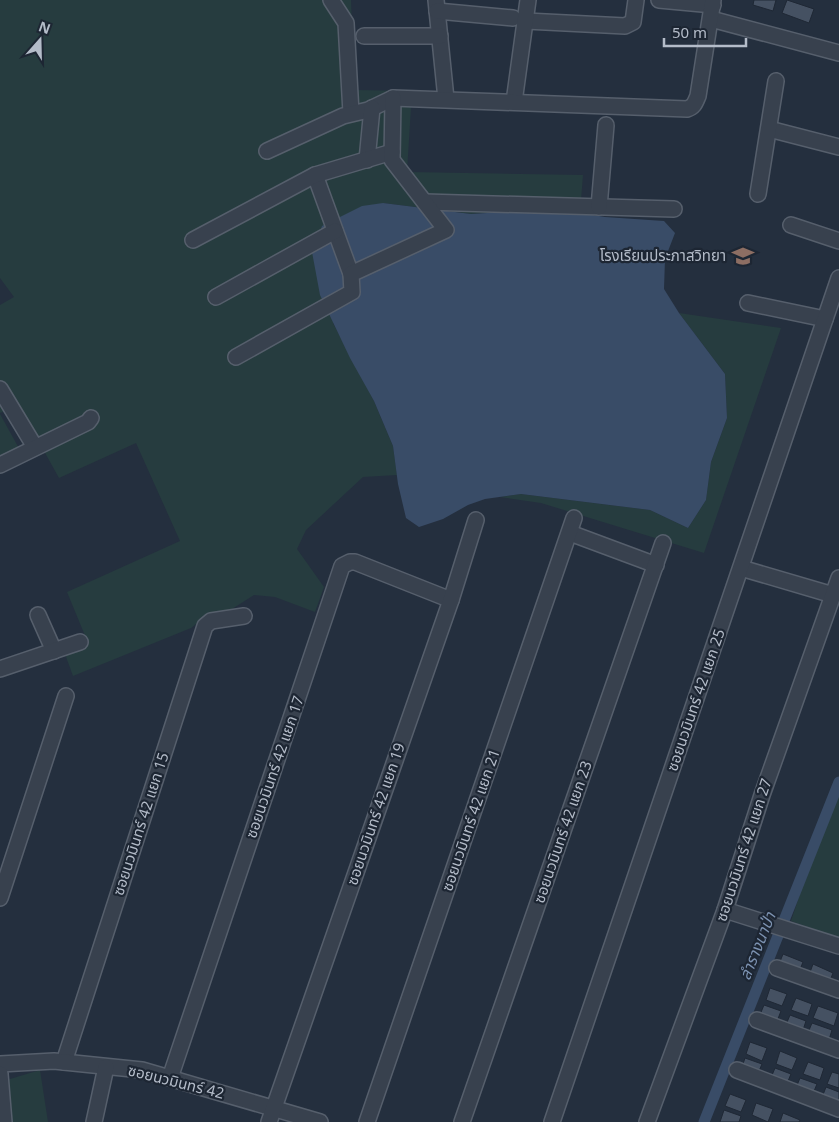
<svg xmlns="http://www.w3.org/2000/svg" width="839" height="1122" viewBox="0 0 839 1122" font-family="'Noto Sans','Noto Sans Thai',sans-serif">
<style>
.green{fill:#263c3f}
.water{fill:#394c67}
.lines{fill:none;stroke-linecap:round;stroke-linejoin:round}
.canal{stroke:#394c67;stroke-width:11}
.building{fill:#455162;stroke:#1f2835}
.minor-casing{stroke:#565f6c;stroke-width:18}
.minor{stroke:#38414e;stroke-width:15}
.labels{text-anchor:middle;stroke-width:4.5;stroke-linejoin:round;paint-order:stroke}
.poi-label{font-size:15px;fill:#b4bcc9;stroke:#1d2633;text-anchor:end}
.street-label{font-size:15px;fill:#b4bcc9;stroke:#1d2633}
.water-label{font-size:16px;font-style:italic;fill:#7c92b1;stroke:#1d2633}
</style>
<rect width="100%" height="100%" fill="#242f3e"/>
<g class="green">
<polygon points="0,0 351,0 354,90 412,91 407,172 583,175 580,213 516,211 471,214 383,203 333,323 374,401 393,446 397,475 363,477 306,530 297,549 324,587 315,612 275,597 254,595 232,609 206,616 191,628 73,676 65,654 86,638 67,592 180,541 136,443 59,478 19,406 0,413 0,305 14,297 0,278"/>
<polygon points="679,313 781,328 704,553 541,503 500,497 521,494 650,510 688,528 706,500 711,462 727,418 725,374"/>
<polygon points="0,414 21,452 0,462"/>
<polygon points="839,777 839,938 791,921"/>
<polygon points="40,1070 48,1122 0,1122 0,1082"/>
</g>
<polygon class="water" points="383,203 471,214 516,211 569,211 605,217 664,221 675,233 665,259 664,289 679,313 725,374 727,418 711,462 706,500 688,528 650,510 521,494 485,499 468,505 443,519 419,527 406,518 398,484 393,446 374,401 350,358 320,295 312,252 322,226 362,206"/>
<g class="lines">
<polyline class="canal" points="704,1122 839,782"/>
</g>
<g class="building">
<polygon points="754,0 776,0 773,11 753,5"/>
<polygon points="787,0 814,9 809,23 782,13"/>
<polygon points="783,954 803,962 799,972 779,964"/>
<polygon points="813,964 833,973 829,983 809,975"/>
<polygon points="770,988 787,994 782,1006 766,1000"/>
<polygon points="796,998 812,1004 808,1016 791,1010"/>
<polygon points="764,1005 781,1011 776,1024 759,1017"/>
<polygon points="818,1006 838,1013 834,1026 813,1018"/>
<polygon points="790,1015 806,1021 802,1033 785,1027"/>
<polygon points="812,1023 832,1030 828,1043 807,1035"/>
<polygon points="750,1042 767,1048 762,1061 746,1054"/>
<polygon points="780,1051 797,1058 792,1070 776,1064"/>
<polygon points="745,1058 762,1064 757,1076 741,1070"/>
<polygon points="808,1062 824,1068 820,1080 803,1074"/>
<polygon points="775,1068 791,1074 786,1086 770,1080"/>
<polygon points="832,1072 839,1074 839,1088 827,1084"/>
<polygon points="800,1078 817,1084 812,1096 795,1090"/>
<polygon points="826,1087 839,1092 839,1102 821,1100"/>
<polygon points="730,1094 746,1100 741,1112 725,1106"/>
<polygon points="756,1103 773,1109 768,1122 752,1115"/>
<polygon points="724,1110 741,1116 739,1122 720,1122"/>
<polygon points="783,1113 800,1120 799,1122 780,1122"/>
</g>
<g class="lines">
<g class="minor-casing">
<g id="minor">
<polyline points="331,0 346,23 351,113"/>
<polyline points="436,0 446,99"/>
<polyline points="659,0 713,5"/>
<polyline points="437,11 513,18"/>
<polyline points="711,19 839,53"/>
<polyline points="526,21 625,26 633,22 636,0"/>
<polyline points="364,36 440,36"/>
<polyline points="514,102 528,0"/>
<polyline points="769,129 839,147"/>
<path d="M267,151L343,116L368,110L393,98L687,109C694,107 695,103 698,96L713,0"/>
<polyline points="367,160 372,108"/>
<polyline points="315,175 351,274"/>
<polyline points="758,194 776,81"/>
<polyline points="425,202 674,209"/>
<polyline points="599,207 606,125"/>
<polyline points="791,225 839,241"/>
<polyline points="193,240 315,175 392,152"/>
<polyline points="216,297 335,231"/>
<polyline points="748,303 825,319"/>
<polyline points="236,357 352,292 351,274 446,230 392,160 393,98"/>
<polyline points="0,389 35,447"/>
<polyline points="0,465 88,422 91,418"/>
<polyline points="570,533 656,565"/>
<polyline points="741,568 833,595"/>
<polyline points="38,615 54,651"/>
<polyline points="0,669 80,642"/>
<polyline points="0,898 66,696"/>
<polyline points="725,910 839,946"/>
<polyline points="777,968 839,990"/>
<polyline points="757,1020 839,1050"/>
<polyline points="64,1062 205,626 211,621 244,616"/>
<polyline points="0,1064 54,1061 142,1070 320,1122"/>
<polyline points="737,1070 839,1109"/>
<polyline points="0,1074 4,1122"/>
<polyline points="170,1078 342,566 350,562 355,562 451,600"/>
<polyline points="94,1122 106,1067"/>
<polyline points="269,1122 451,600 476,520"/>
<polyline points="367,1122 574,518"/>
<polyline points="462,1122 663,543"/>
<polyline points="552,1122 839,278"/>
<polyline points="647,1122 725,910 762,795 839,578"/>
</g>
</g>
<use href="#minor" class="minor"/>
</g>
<defs>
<g id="school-bare" transform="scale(1.725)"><path d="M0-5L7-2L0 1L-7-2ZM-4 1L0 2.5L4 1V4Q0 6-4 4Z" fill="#8d6e63" stroke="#1d2633" stroke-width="2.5" paint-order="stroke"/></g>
</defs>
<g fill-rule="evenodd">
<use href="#school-bare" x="743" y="256"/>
</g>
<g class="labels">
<g class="poi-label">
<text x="726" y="261">โรงเรียนประภาสวิทยา</text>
</g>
<g class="street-label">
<text transform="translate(696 700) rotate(-71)" y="5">ซอยนวมินทร์ 42 แยก 25</text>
<text transform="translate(275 767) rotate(-71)" y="5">ซอยนวมินทร์ 42 แยก 17</text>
<text transform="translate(376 814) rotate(-71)" y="5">ซอยนวมินทร์ 42 แยก 19</text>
<text transform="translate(471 820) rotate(-71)" y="5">ซอยนวมินทร์ 42 แยก 21</text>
<text transform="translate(141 824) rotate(-72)" y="5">ซอยนวมินทร์ 42 แยก 15</text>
<text transform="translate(563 832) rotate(-71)" y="5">ซอยนวมินทร์ 42 แยก 23</text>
<text transform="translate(744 850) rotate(-72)" y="5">ซอยนวมินทร์ 42 แยก 27</text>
<text transform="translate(176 1082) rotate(14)" y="5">ซอยนวมินทร์ 42</text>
</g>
<g class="water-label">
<text transform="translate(757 946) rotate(-68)" y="6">ลำรางนาป่า</text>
</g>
</g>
<g transform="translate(40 40) rotate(20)" stroke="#1d2633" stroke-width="4" paint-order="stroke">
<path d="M0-4L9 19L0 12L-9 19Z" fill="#b4bcc9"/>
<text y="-8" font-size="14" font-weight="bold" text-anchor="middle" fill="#b4bcc9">N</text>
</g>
<path d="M664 38v8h82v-8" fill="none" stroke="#b4bcc9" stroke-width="2.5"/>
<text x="672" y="38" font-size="15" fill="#b4bcc9" stroke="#1d2633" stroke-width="4" paint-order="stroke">50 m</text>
</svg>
